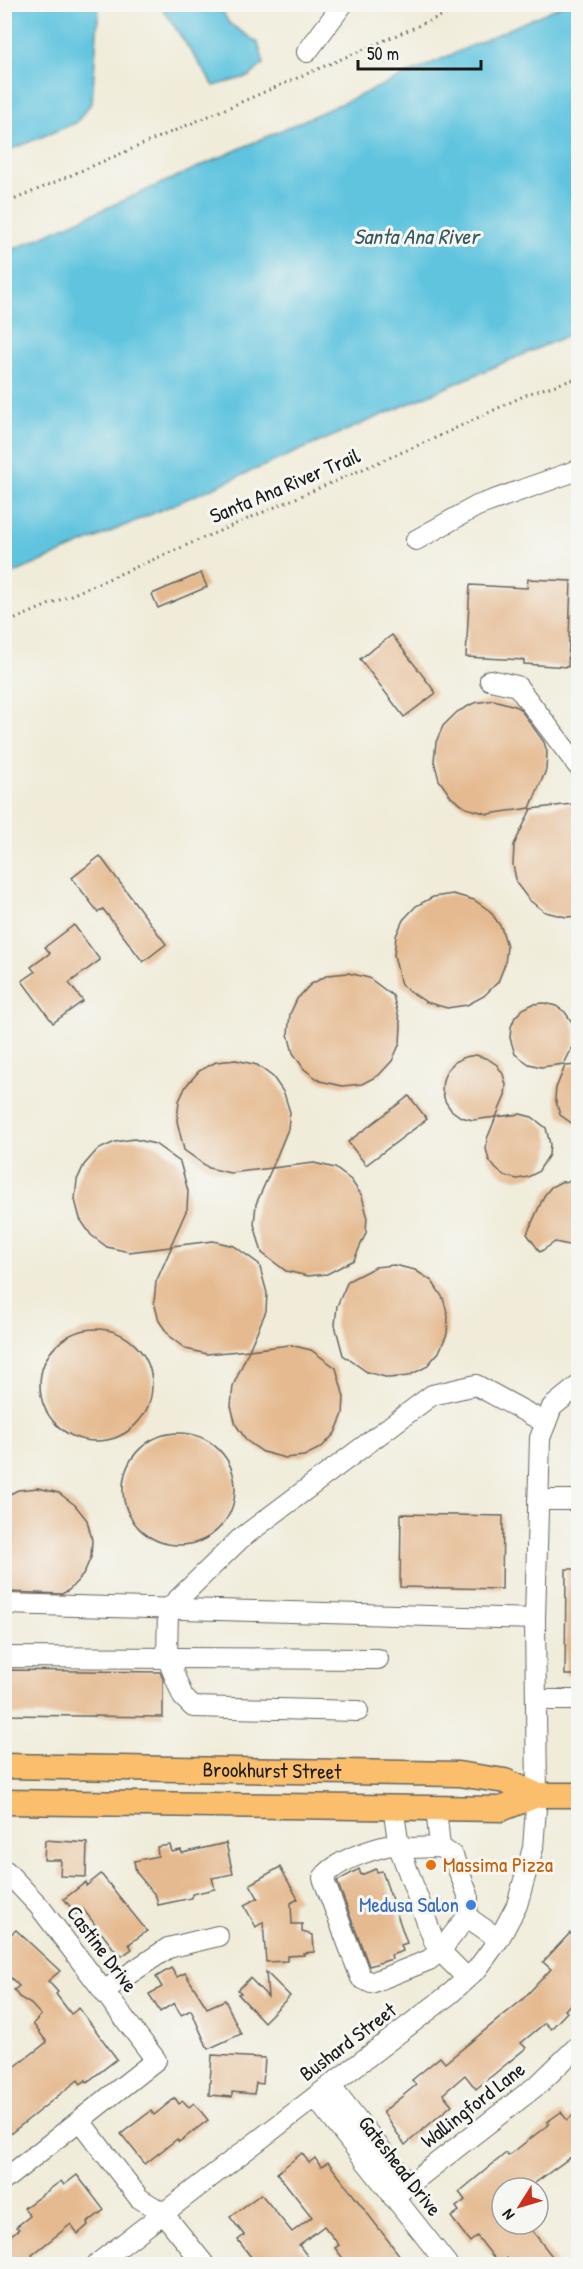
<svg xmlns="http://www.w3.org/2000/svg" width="583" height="2269" viewBox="0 0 583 2269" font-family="'Patrick Hand',sans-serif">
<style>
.water{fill:#61c4df;stroke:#3e707e;stroke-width:1.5}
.building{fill:#e5ba90}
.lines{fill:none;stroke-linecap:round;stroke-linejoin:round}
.minor-casing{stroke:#66655e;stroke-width:22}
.major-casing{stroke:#66655e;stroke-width:27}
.path{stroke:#66655e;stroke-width:3;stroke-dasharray:1.5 4.5;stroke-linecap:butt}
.minor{stroke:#fff;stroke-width:20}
.major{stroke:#fabe6d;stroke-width:24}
.food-dot{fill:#e8710a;stroke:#f6f6f2;stroke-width:2}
.shop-dot{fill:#3f7fe0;stroke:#f6f6f2;stroke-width:2}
.labels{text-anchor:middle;stroke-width:6;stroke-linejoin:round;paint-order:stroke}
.street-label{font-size:21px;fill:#1c1c1c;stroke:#f6f6f2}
.food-label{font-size:21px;fill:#c56008;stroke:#f6f6f2;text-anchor:start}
.shop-label{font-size:21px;fill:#366cbe;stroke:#f6f6f2;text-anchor:end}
.water-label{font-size:22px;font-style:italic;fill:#345760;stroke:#f6f6f2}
</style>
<rect width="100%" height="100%" fill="#f6f6f2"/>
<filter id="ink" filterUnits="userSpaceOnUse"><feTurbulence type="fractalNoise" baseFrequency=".0167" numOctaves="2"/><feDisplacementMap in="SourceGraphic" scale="12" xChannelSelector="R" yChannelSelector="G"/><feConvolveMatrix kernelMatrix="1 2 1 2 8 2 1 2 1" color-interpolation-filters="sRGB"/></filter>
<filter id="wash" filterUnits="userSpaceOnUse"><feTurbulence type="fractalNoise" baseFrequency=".008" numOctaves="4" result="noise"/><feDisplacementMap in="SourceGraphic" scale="24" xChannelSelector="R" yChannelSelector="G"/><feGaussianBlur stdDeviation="1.35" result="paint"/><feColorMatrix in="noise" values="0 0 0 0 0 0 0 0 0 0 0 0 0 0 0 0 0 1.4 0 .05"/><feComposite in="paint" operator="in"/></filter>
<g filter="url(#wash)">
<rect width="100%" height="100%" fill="#f0ecd9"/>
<g class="water">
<polygon points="5,4 99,5 92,102 76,123 5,152"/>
<polygon points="160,5 219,5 229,23 258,43 264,63 250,76 214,86"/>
<polygon points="563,5 578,5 578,331 5,577 5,253"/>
</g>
<g id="blocks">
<g class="building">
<polygon points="201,573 207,587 158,608 152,594"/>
<polygon points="528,579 571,581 568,667 524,664 524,660 466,657 470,585 527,588"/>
<polygon points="392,635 436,693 404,717 360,659"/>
<polygon points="494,700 515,706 520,709 544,742 547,752 546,770 530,808 488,814 466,808 451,797 439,780 434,761 436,742 443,726 457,712 474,703"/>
<polygon points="572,804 579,806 579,916 566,917 545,912 529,900 517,884 513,865 514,845 531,809"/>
<polygon points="100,856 166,944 143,962 103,909 98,912 72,878"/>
<polygon points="453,894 474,900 490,911 501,927 507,946 505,964 498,982 484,996 467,1005 447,1008 426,1002 401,985 394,955 396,936 403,920 416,906 433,897"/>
<polygon points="74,925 100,960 69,983 83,1001 53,1023 22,981 35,972 31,967 50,953 45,947"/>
<polygon points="348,973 369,978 393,996 401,1025 400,1043 392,1061 379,1075 362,1084 342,1086 320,1081 304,1069 293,1053 288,1034 290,1014 297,999 311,984 328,975"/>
<polygon points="544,1003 556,1006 565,1012 572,1022 575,1032 574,1044 564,1064 541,1067 529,1064 515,1054 510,1038 511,1027 515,1017 523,1009 533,1004"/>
<polygon points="476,1055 488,1059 497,1065 503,1074 506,1085 505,1096 496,1117 473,1120 461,1117 451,1110 445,1101 442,1090 443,1080 447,1070 455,1062 465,1057"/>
<polygon points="236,1060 257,1065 273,1077 284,1093 290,1112 288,1129 272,1168 230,1173 209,1168 184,1150 177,1121 179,1101 186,1086 199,1071 216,1062"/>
<polygon points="579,1065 579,1128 560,1115 555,1098 556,1088 565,1066"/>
<polygon points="409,1096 427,1119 366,1165 348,1142"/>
<polygon points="520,1114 532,1117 546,1128 550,1144 549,1155 538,1172 528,1177 517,1179 505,1176 496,1169 489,1160 486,1149 487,1139 496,1117"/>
<polygon points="134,1139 155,1144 180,1162 188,1191 187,1209 170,1247 129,1252 107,1247 91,1235 80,1219 75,1200 77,1180 84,1165 97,1150 115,1142"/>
<polygon points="314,1163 335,1168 351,1180 362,1196 367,1215 366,1233 354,1260 327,1274 308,1276 286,1271 262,1253 254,1224 256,1204 272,1168"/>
<polygon points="573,1181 579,1183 579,1244 569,1245 555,1242 540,1252 527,1234 544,1196 551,1187 561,1182"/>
<polygon points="213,1241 234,1246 259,1264 267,1293 266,1311 249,1350 207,1354 186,1349 170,1337 159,1321 154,1302 156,1282 172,1246"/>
<polygon points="394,1265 415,1270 432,1281 443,1298 448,1316 447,1334 439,1352 426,1367 408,1376 389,1378 367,1372 343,1355 335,1325 337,1306 348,1281 375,1267"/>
<circle cx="96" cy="1385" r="56"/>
<polygon points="290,1345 311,1350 336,1368 344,1397 343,1414 335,1433 322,1447 304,1456 285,1458 263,1452 247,1441 236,1425 231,1406 233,1386 249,1350"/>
<circle cx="179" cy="1489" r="56"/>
<polygon points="38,1488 59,1493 75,1505 87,1520 92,1540 91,1557 83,1575 69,1590 62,1594 6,1592 4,1497 18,1490"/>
<polygon points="401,1514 503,1516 502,1589 400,1587"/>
<polygon points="566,1569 579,1569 579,1675 565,1675"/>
<polygon points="4,1670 160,1672 163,1679 163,1717 4,1715"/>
<polygon points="45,1840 87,1843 86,1877 60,1876 61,1860 44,1860"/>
<polygon points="226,1843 233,1874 212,1878 215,1889 192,1894 192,1898 158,1905 156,1896 136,1872 134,1861 158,1856 157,1847 170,1845 172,1852 181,1850 182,1853"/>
<polygon points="280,1867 298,1899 291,1903 292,1924 302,1924 302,1932 313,1935 314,1952 303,1953 304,1955 287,1956 287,1961 266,1962 263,1922 256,1927 244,1905 258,1898 250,1884"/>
<polygon points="359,1869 361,1875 376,1869 377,1872 382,1871 407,1943 401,1945 403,1951 391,1955 392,1959 369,1966 337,1881"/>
<polygon points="101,1874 147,1931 129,1944 132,1949 122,1956 119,1952 117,1953 83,1909 76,1914 64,1899 86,1882 86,1886"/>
<polygon points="16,1930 60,1971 48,1981 58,1992 56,1994 71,2014 79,2008 117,2059 87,2082 86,2080 81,2084 78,2080 10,2134 4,2127 4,2075 47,2042 33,2024 41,2015 31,2004 19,1997 14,1990 19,1986 4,1971 4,1940"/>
<polygon points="570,1933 579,1941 579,1995 565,2010 567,2012 551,2029 545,2023 521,2043 526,2048 476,2089 465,2075 443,2094 452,2105 405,2145 383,2112 416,2085 412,2080 440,2057 445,2063 522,2000 551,1969 543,1962"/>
<polygon points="171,1968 177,1977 185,1973 207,2008 225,2000 241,2034 208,2049 191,2010 181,2015 174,2003 160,2012 149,1994 162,1987 156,1977"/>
<polygon points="266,1972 290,1996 264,2022 238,1994 241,1993 238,1990 250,1978 268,1997"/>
<polygon points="212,2055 265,2058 263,2084 256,2083 254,2094 232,2092 232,2097 209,2095"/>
<polygon points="175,2098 179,2104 183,2101 189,2107 194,2103 208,2120 179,2142 177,2139 145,2164 121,2134 151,2111 154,2115"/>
<polygon points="579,2111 579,2151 528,2188 502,2188 502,2224 506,2224 512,2232 523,2224 527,2224 559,2265 512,2265 507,2258 499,2264 477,2236 470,2242 451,2217 459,2211 456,2207 465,2200 459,2192 506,2153 508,2156 549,2124 547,2122 561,2112 567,2120"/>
<polygon points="302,2153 309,2163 315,2158 321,2167 328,2162 407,2265 348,2265 335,2248 339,2245 324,2226 299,2245 314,2265 257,2265 238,2240 244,2235 230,2217 261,2194 292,2232 312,2217 277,2173"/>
<polygon points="77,2175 104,2210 87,2223 88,2225 78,2234 71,2224 32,2255 33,2257 24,2265 4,2265 4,2240 19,2229 16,2227 30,2216 24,2208 61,2181 64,2185"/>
</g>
</g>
</g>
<g filter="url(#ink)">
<use href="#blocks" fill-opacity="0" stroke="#66655e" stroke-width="1.5"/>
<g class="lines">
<g class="minor-casing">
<g id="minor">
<polyline points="307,52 343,4"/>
<polyline points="416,540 477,506 578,470"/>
<polyline points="490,680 517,686 578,766"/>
<polyline points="538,1500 578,1500"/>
<polyline points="4,1604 535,1619"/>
<polyline points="4,1657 378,1659"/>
<polyline points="536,1700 578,1700"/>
<polyline points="358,1711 193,1707 183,1697 167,1657 168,1609 240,1539 432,1395 476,1385 546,1423"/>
<polyline points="393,1807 399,1847 434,1941 440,1951 467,1978"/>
<polyline points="436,1808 440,1847"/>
<path d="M390,1845L410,1848L440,1847L453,1856L468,1895L467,1917L440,1951L429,1960L371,1983L361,1978L323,1878C335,1861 370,1850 390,1845Z"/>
<polyline points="467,1917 499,1939"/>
<polyline points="105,1990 168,1948 218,1936"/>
<polyline points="331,2086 409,2185"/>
<polyline points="315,2097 447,2264"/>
<polyline points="80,2121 139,2198 163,2213 204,2264"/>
<polyline points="4,2180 156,2060 39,1906 6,1871"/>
<polyline points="393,2197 540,2083 578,2046"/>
<polyline points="97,2264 451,1993 478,1968 499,1939 517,1905 533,1848 537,1795 535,1619 540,1438 552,1407 578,1386"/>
</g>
</g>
<g class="major-casing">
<g id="major">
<path id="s1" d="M4,1766L458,1774L505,1781L537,1795"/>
<polyline points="4,1802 501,1809 537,1795 578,1795"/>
</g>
</g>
<g class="path">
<polyline points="4,204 469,4"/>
<polyline points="4,624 435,438 530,393 578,378"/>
</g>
<use href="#minor" class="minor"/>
<use href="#major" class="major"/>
</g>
</g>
<circle class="food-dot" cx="431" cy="1865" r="6"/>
<circle class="shop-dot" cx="471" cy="1905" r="6"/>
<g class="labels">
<g class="street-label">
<text transform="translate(285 486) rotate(-23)" y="7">Santa Ana River Trail</text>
<text dy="7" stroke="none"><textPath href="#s1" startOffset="268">Brookhurst Street</textPath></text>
<text transform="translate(102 1949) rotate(53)" y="7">Castine Drive</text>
<text transform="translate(348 2042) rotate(-37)" y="7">Bushard Street</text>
<text transform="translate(473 2105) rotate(-38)" y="7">Wallingford Lane</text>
<text transform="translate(400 2166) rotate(52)" y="7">Gateshead Drive</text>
</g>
<g class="food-label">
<text x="443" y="1872">Massima Pizza</text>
</g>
<g class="shop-label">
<text x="459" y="1912">Medusa Salon</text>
</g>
<g class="water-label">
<text x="416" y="244">Santa Ana River</text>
</g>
</g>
<rect width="583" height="2269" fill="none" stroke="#f6f6f2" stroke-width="24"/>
<g transform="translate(520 2206) rotate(233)"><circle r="28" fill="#f6f6f2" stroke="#9f9f9c" stroke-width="1.5"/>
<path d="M0-4.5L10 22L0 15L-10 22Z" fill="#c8321e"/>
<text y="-9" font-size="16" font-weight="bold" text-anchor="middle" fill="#1c1c1c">N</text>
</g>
<path d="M358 60v9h123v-9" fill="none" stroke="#1c1c1c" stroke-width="3"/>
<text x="367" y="60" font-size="18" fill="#1c1c1c" stroke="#f6f6f2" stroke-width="4.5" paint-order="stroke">50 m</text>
</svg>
